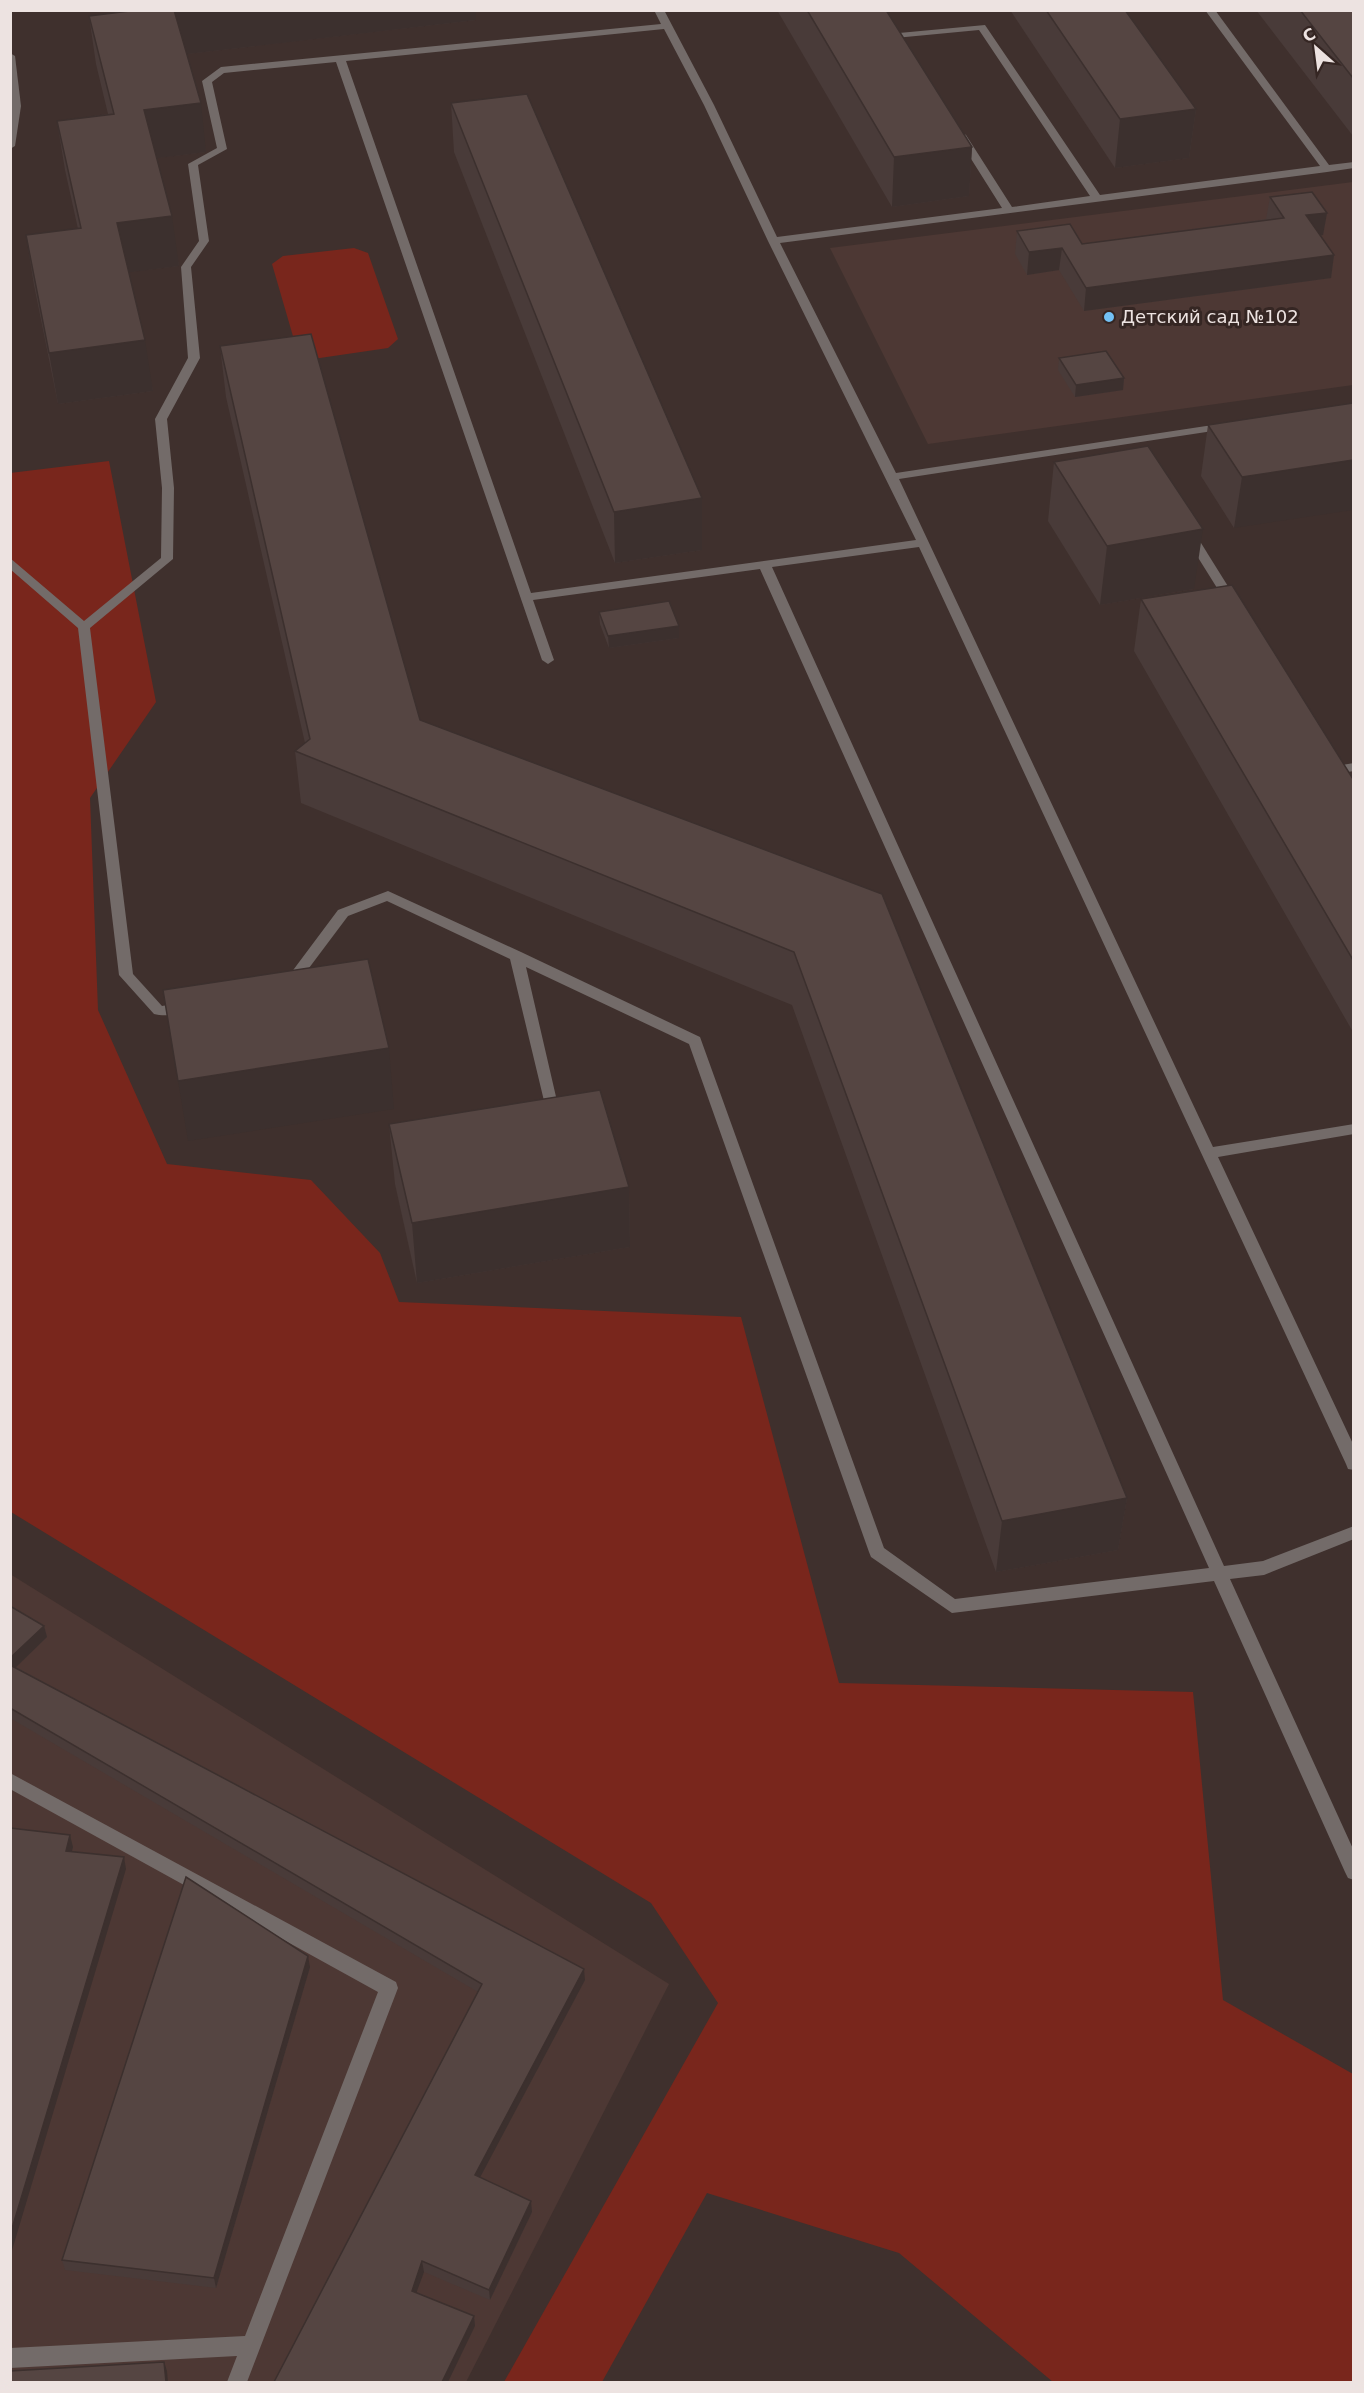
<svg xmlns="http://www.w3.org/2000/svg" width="1364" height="2393" viewBox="0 0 1364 2393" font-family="'DejaVu Sans',sans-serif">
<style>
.built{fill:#4d3834}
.green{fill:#79261c}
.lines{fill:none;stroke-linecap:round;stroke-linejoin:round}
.service{fill:#736b69;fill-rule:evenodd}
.wall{fill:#493b39}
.shaded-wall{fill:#3c302e}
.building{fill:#554542;stroke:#3c302e;stroke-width:1.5}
.poi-dot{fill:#73c1f5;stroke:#352623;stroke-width:2}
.labels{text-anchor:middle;stroke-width:6;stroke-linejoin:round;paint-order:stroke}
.far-poi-label{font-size:18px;fill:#ede3e1;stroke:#352623;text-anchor:start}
</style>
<rect width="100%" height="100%" fill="#3f302d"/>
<g class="built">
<polygon points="1353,182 1353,385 928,444 830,248"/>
<polygon points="10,1574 669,1984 466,2382 11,2382"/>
</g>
<g class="green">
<polygon points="354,248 368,253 398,339 388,348 313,359 297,350 272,264 283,256"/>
<polygon points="109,461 156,702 90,798 98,1010 167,1164 311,1180 380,1253 399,1302 741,1317 839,1683 1193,1692 1223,2000 1353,2074 1353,2382 1053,2382 899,2253 707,2193 602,2382 504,2382 718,2003 651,1903 11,1512 10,473"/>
</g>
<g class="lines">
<g class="service">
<path d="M654,10H664L714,105L777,237L1002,208L956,135L961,132L966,135L1012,207L1090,196L979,30L895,38V34L899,33L985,25L1100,195L1320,166L1205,10H1215L1329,165L1354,162V168L1327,172L780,243L896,473L1226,423L1232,426L1226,429L899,479L1213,1147L1354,1124V1134L1218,1157L1354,1446V1470L1348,1469L1346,1464L919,547L772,567L1224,1566L1263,1561L1354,1526V1539L1264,1575L1230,1579L1354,1851V1880L1348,1878L1345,1872L1214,1581L952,1613L871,1557L869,1552L689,1044L526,967L557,1101L555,1105H545L510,959L387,901L348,916L294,988H284L282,985L338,910L388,891L521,952L700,1037L884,1548L955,1599L1209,1568L760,569L533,600L554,660L548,664L542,660L336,62L224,73L212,82L227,149L198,165L209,241L191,267L200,358L167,419L174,488L173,559L90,628L133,974L162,1006L186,1002L193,1007C187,1015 164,1017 154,1014L119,975L78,628L10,569V558L84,621L161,558L162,488L155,419L188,358L181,267L199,241L188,164L217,148L202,81L221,67L661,24ZM664,29L704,105L768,241L916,540L531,593L346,61Z"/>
<polygon points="10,53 15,56 21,106 15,146 10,149"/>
<polygon points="1190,531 1196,535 1239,604 1237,607 1233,608 1227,604 1184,535"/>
<polygon points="1354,763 1354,771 1335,774 1328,770 1330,767"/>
<polygon points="10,1773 396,1982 398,1988 247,2382 227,2382 237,2356 10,2368 10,2348 245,2336 378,1992 10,1789"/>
</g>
</g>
<g class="wall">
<polygon points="138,10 476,10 476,20 187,54 206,152 157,158 179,266 129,272 153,391 58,404 34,285 26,235 78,229 65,170 57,121 108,114 96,64 89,16"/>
<polygon points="777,10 886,10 972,147 969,196 892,207"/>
<polygon points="1010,10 1125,10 1196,109 1189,158 1115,168"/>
<polygon points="1256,10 1353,10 1353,136"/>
<polygon points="451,103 702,498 702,550 615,563 454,152"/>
<polygon points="1270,197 1327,213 1323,235 1320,236 1334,255 1331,278 1084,311 1059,270 1027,275 1015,254 1017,231 1082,244 1266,219"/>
<polygon points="220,346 420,720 882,894 1127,1498 1118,1550 996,1572 792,1005 301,803 295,751 305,743 226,397"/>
<polygon points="1059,358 1124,378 1123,390 1075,397 1058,370"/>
<polygon points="1353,403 1234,528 1201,476 1208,425"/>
<polygon points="1054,462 1194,589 1100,605 1048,521"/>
<polygon points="1141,599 1353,779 1353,1032 1134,651"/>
<polygon points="599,612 679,626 679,638 609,648 600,624"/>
<polygon points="389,1124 629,1187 630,1247 417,1283 395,1184"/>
<polygon points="10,1606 44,1626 47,1637 16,1667 585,1980 480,2177 532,2212 490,2300 424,2272 416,2293 474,2316 475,2326 274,2382 478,1992 10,1718"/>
<polygon points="310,1967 216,2288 65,2270 62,2260"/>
</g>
<g class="shaded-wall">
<polygon points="174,10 476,10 476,20 179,55"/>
<polygon points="201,103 206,152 151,159 144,110"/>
<polygon points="1196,109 1189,158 1115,168 1120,119"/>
<polygon points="972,147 969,196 892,207 894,157"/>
<polygon points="1327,213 1323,235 1302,238 1306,215"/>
<polygon points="172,216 179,266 124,273 117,223"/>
<polygon points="1062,248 1059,270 1027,275 1029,252"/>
<polygon points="1334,255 1331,278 1084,311 1086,288"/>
<polygon points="145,340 153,391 58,404 49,353"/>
<polygon points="1124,378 1123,390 1075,397 1076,385"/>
<polygon points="1353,460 1353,510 1234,528 1242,477"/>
<polygon points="702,498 702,550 615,563 614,512"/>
<polygon points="1203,529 1194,589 1100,605 1107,546"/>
<polygon points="679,626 679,638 609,648 608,636"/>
<polygon points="389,1048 394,1109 188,1141 178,1081"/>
<polygon points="629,1187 630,1247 417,1283 412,1223"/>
<polygon points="1127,1498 1118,1550 996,1572 1002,1521"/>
<polygon points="44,1626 47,1637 10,1673 10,1658"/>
<polygon points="70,1835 73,1847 69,1862 66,1851"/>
<polygon points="124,1857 126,1869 10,2257 10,2235"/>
<polygon points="308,1956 310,1967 216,2288 214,2278"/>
<polygon points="584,1969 585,1980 476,2185 475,2175"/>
<polygon points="531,2201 532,2212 490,2300 489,2290"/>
<polygon points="422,2261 424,2272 413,2302 412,2291"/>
<polygon points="474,2316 475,2326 448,2382 442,2382"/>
<polygon points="164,2362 167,2371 168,2382 166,2382"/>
</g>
<g class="building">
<polygon points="138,10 174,10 201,103 144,110 172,216 117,223 145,340 49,353 26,235 81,228 57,121 114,114 89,16"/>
<polygon points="807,10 886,10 972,147 894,157"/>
<polygon points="1046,10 1125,10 1196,109 1120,119"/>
<polygon points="1300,10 1353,10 1353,78"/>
<polygon points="527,94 702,498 614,512 451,103"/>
<polygon points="1312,192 1327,213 1306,215 1334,255 1086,288 1062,248 1029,252 1017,231 1070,224 1082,244 1284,218 1270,197"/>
<polygon points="311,334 420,720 882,894 1127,1498 1002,1521 794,952 295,751 310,739 220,346"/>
<polygon points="1106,351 1124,378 1076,385 1059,358"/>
<polygon points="1353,403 1353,460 1242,477 1208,425"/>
<polygon points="1148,446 1203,529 1107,546 1054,462"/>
<polygon points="1232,585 1353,779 1353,960 1141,599"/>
<polygon points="669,601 679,626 608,636 599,612"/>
<polygon points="368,959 389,1048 178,1081 163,990"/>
<polygon points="600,1090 629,1187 412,1223 389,1124"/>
<polygon points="10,1606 44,1626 10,1658"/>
<polygon points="10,1665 584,1969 475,2175 531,2201 489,2290 422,2261 412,2291 474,2316 442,2382 274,2382 482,1984 10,1708"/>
<polygon points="10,1828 70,1835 66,1851 124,1857 10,2235"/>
<polygon points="186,1877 308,1956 214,2278 62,2260"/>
<polygon points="164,2362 166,2382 10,2382 10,2371"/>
</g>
<circle class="poi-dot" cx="1109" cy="317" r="6"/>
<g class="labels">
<g class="far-poi-label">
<text x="1121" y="323">Детский сад №102</text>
</g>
</g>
<rect width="1364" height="2393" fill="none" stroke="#ede3e1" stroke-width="24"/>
<g transform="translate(1316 48) rotate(332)" stroke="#352623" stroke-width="4.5" paint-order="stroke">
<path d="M0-4.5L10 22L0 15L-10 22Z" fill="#ede3e1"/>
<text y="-9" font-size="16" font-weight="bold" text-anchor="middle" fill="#ede3e1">С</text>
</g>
</svg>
